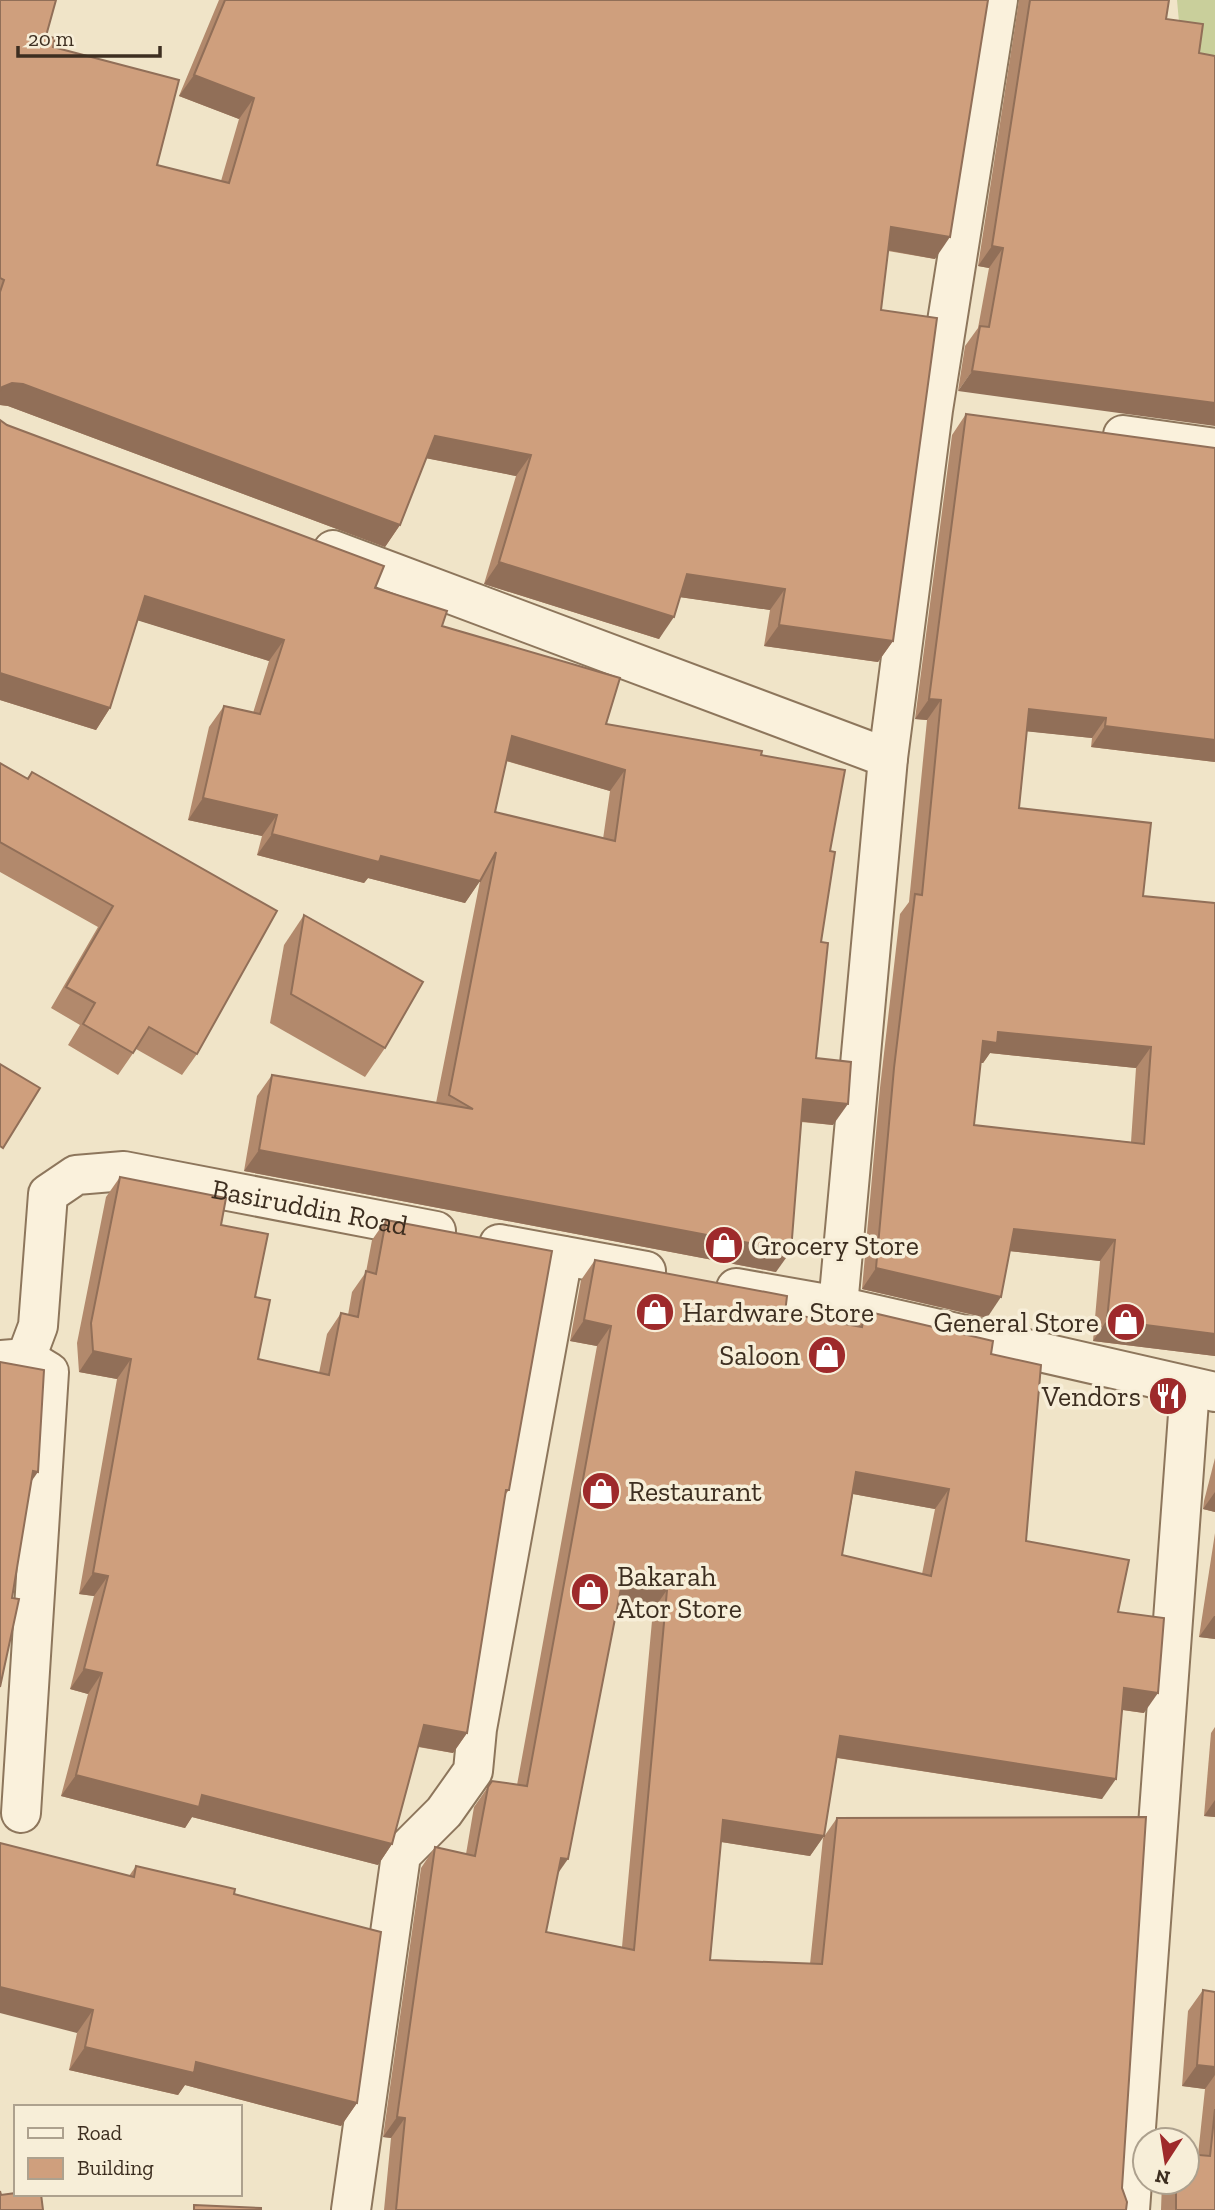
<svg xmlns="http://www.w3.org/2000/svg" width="1215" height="2210" viewBox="0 0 1215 2210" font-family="'Zilla Slab',serif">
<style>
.green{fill:#c9cf9b}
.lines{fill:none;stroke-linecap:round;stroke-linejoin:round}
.street-casing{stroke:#8d765c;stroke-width:42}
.street{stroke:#faf1dc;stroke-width:38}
.wall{fill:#b2896c;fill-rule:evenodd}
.shaded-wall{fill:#916f58}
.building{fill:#cf9f7d;stroke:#916f58;stroke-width:2;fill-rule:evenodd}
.labels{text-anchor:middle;stroke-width:7;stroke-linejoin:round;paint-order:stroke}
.street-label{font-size:28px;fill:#3d2e20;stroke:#f7eed8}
.poi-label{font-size:28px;fill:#3d2e20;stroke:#f7eed8;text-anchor:start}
</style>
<rect width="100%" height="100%" fill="#f0e4c8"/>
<polygon class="green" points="1177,0 1215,0 1215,72 1202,71 1199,37 1180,33"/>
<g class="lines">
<g class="street-casing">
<g id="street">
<polyline points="1123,435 1215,448"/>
<polyline points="333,550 888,758"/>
<polyline points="499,1244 646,1271"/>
<polyline points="736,1288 838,1306 1215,1392"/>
<polyline points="838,1306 888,758 933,410 998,0"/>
<path id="s1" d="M0,1360L26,1358L38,1326L48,1194L76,1175L124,1171L436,1231"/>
<polyline points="21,1813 49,1372 26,1358"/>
<polyline points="351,2210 401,1855 444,1812 473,1771 477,1729 563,1256"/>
<polyline points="1130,2210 1190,1387"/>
</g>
</g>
<use href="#street" class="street"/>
</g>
<g class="wall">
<polygon points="0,0 46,36 53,47 157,165 221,181 239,119 179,96 219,0 988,0 935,259 888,251 881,310 893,641 878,662 764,646 770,610 680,597 659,639 484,584 516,476 426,458 400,525 385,547 8,406 0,405"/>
<polygon points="1019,0 1169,0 1166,19 1199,53 958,391 965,346 978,328 989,268 978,266"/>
<path d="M966,414L1215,762L1091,747L1092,738L1026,731L1019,808L1143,896L1215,903V1356L1093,1341L1100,1261L1010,1251L987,1318L862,1289L880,1088L900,914L909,902L927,720L915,719L952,435ZM990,1053L1136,1068L1131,1142L974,1125L980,1063H983Z"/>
<path d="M0,420L7,425L375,588L442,626L606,724L761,755L830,851L821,942L816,1058L833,1125L801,1122L776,1272L244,1171L257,1096L272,1075L436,1103L480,881L465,903L368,878L364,883L257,855L262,836L188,820L209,727L224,706L253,713L269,661L138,620L110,708L96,730L0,700ZM506,761L610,791L603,839L495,812Z"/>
<polygon points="0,763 27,778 32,772 277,911 197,1054 182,1075 136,1049 118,1075 68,1045 80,1025 51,1008 98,927 0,872"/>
<polygon points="304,915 385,1048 365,1077 270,1023 284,945"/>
<polygon points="120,1177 221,1225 255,1297 258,1359 319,1373 327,1334 341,1313 348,1315 352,1292 366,1272 372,1240 386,1220 509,1490 505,1495 467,1733 453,1753 418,1747 392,1844 378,1865 192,1817 185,1828 61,1796 88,1694 70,1689 94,1596 79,1594 117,1379 79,1372 77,1343 106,1197"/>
<path d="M595,1260L785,1313L854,1326L865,1311L991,1354L1026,1541L1118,1612L1144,1713L1122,1710L1102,1799L837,1758L824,1836L810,1856L721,1842L710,1960L810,1964L823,1838L837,1818L1122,2188L1126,2210H384L391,2138L383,2137L421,1868L435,1847L466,1854L474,1807L492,1781L517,1785L597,1346L570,1341L581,1280ZM853,1494L935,1509L922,1574L842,1555ZM618,1605L653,1610L622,1947L546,1932L558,1873Z"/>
<polygon points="1215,1458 1215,1512 1203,1509 1204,1501"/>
<polygon points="1215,1533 1215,1639 1199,1637"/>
<polygon points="1215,1727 1215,1817 1204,1816 1211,1733"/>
<polygon points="136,1866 234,1894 357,2103 341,2126 185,2085 178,2095 69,2070 77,2033 129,1876"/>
<polygon points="1203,1990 1215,1992 1215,2210 1161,2210 1162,2182 1187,2182 1198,2155 1205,2089 1182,2086 1188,2011"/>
</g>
<g class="shaded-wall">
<polygon points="194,75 254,98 239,119 179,96"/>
<polygon points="891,227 950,237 935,259 876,248"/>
<polygon points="992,246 1003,248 989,268 978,266"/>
<polygon points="972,371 1215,403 1215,426 958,391"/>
<polygon points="12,383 23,384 400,525 385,547 8,406 0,405 0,390 2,387"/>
<polygon points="435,436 531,455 516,476 420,457"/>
<polygon points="499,562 674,617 659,639 484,584"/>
<polygon points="687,574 785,589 770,610 672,596"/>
<polygon points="145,596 284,640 269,661 130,618"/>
<polygon points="779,625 893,641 878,662 764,646"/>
<polygon points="0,673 110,708 96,730 0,700"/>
<polygon points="929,699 941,700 927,720 915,719"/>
<polygon points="1029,709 1106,718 1092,738 1014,730"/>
<polygon points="1105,726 1215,740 1215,762 1091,747"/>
<polygon points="512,736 625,770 610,791 497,758"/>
<polygon points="203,798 277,815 262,836 188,820"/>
<polygon points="272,834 381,856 480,881 465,903 368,878 364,883 257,855"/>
<polygon points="998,1032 1151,1047 1136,1068 990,1053 983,1063 968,1062 983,1041"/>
<polygon points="803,1099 848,1104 833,1125 788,1120"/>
<polygon points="259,1150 791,1251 776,1272 244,1171"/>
<polygon points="1014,1229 1115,1240 1100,1261 999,1250"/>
<polygon points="876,1268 1001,1297 987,1318 862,1289"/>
<polygon points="584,1320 611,1326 597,1346 570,1341"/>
<polygon points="1107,1320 1215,1334 1215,1356 1093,1341"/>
<polygon points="93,1351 131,1359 117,1379 79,1372"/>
<polygon points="33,1471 38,1472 19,1499"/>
<polygon points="856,1472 949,1489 935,1509 842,1492"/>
<polygon points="1215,1492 1215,1512 1203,1509"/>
<polygon points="93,1573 108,1576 94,1596 79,1594"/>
<polygon points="622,1583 667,1590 653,1610 608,1603"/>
<polygon points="1214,1616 1215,1616 1215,1639 1199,1637"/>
<polygon points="84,1669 102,1673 88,1694 70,1689"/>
<polygon points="1124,1688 1158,1693 1144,1713 1110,1708"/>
<polygon points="424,1725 467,1733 453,1753 410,1745"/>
<polygon points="840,1736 1116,1779 1102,1799 826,1756"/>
<polygon points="76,1775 202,1795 392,1844 378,1865 192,1817 185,1828 61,1796"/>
<polygon points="1215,1800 1215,1817 1204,1816"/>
<polygon points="723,1820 824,1836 810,1856 709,1840"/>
<polygon points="561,1858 568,1859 554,1879"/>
<polygon points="0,1987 93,2010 77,2033 0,2013"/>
<polygon points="85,2047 196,2062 357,2103 341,2126 185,2085 178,2095 69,2070"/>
<polygon points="1197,2065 1215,2067 1215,2075 1205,2089 1182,2086"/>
<polygon points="397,2117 405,2118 391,2138 383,2137"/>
</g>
<g class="building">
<polygon points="0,0 56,0 46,36 55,38 53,47 179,80 157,165 229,183 254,98 194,75 225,0 988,0 950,237 891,227 881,310 937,318 893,641 779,625 785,589 687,574 674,617 499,562 531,455 435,436 400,525 23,384 12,383 2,387 0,390 0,292 4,280 0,278"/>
<polygon points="1030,0 1169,0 1166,19 1203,24 1199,53 1215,56 1215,403 972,371 980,326 989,327 1003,248 992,246"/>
<path d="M966,414L1215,448V740L1105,726L1106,718L1029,709L1019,808L1151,823L1143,896L1215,903V1334L1107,1320L1115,1240L1014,1229L1001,1297L876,1268L894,1068L915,894L922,895L941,700L929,699ZM998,1032L1151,1047L1144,1144L974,1125L983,1041L997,1043Z"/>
<path d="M0,420L7,425L384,566L375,588L447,611L442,626L620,678L606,724L762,751L761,755L845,770L830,851L835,852L821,942L828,943L816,1058L851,1062L848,1104L803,1099L791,1251L259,1150L272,1075L473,1109L449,1095L496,852L480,881L381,856L379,862L272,834L277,815L203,798L224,706L260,714L284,640L145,596L110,708L0,673ZM512,736L625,770L615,841L495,812Z"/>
<polygon points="0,763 28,779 32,772 277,911 197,1054 149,1027 133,1053 83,1024 95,1003 66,987 113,906 0,842"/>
<polygon points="304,915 423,982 385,1048 291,994"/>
<polygon points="0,1064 40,1088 3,1148 0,1146"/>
<polygon points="120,1177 226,1198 221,1225 268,1234 255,1297 270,1300 258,1359 329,1375 341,1313 358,1317 366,1271 376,1274 386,1220 552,1251 509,1490 506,1490 467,1733 424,1725 392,1844 202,1795 199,1807 76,1775 102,1673 84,1669 108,1576 93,1573 131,1359 93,1351 91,1323"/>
<path d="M595,1260L787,1296L785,1313L862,1327L865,1311L993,1341L991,1354L1041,1365L1026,1541L1129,1560L1118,1612L1164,1618L1158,1693L1124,1688L1116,1779L840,1736L824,1836L723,1820L710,1960L822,1964L837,1818L1146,1817L1122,2188L1127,2202L1126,2210H396L405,2118L397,2117L435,1847L475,1856L488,1787L492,1781L527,1786L611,1326L584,1320ZM856,1472L949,1489L931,1576L842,1555ZM622,1583L667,1590L634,1950L546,1932L561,1858L568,1859Z"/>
<polygon points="0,1362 44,1370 38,1472 33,1471 12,1598 19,1599 0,1687"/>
<polygon points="0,1843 134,1877 136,1866 235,1889 234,1894 381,1932 357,2103 196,2062 194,2073 85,2047 93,2010 0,1987"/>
<polygon points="1203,1990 1215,1992 1215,2067 1197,2065"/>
<polygon points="1215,2109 1215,2210 1176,2210 1176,2182 1187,2182 1187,2154 1210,2156"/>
<polygon points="0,2191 1,2195 16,2193 16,2194 41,2194 43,2210 0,2210"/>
<polygon points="194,2205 261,2208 261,2210 194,2210"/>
</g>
<defs>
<g id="shop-disc" transform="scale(2.0125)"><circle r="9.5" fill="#9e2a2b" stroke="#f7eed8"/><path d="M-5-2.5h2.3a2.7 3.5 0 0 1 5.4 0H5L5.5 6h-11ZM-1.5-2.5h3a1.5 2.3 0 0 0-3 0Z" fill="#fff"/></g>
<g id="restaurant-disc" transform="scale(2.0125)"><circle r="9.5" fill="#9e2a2b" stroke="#f7eed8"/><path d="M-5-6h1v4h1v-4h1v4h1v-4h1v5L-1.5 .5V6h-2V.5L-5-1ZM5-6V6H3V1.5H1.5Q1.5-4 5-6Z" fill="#fff"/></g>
</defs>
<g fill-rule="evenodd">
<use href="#shop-disc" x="724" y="1245"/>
<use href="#shop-disc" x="655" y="1312"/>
<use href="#shop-disc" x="1126" y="1322"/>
<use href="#shop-disc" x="827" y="1355"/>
<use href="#restaurant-disc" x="1168" y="1396"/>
<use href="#shop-disc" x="601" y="1491"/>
<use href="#shop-disc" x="590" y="1592"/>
</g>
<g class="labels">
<g class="street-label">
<text dy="10" stroke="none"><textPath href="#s1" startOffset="464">Basiruddin Road</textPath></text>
</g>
<g class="poi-label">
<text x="751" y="1255">Grocery Store</text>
<text x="682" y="1322">Hardware Store</text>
<text x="1099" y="1332" text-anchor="end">General Store</text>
<text x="800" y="1365" text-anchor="end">Saloon</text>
<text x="1141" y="1406" text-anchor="end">Vendors</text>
<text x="628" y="1501">Restaurant</text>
<text x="617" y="1586">Bakarah<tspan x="617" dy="32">Ator Store</tspan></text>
</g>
</g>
<rect x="14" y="2105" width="228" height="91" fill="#f7eed8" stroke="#ada18e" stroke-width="2"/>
<rect x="28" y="2128" width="35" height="10" fill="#faf1dc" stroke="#ada18e" stroke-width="2"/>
<text x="77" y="2140" font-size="21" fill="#3d2e20">Road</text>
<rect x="28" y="2158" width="35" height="21" fill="#cf9f7d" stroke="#ada18e" stroke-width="2"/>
<text x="77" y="2175" font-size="21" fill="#3d2e20">Building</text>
<g transform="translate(1166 2161) rotate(192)"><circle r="33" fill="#f7eed8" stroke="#ada18e" stroke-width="2"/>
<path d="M0-5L12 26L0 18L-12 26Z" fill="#9e2a2b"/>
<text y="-10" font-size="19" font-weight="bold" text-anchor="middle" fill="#3d2e20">N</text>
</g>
<path d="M18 46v10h142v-10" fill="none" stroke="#3d2e20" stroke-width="3.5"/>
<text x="28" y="46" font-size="21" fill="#3d2e20" stroke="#f7eed8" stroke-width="5" paint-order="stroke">20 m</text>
</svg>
